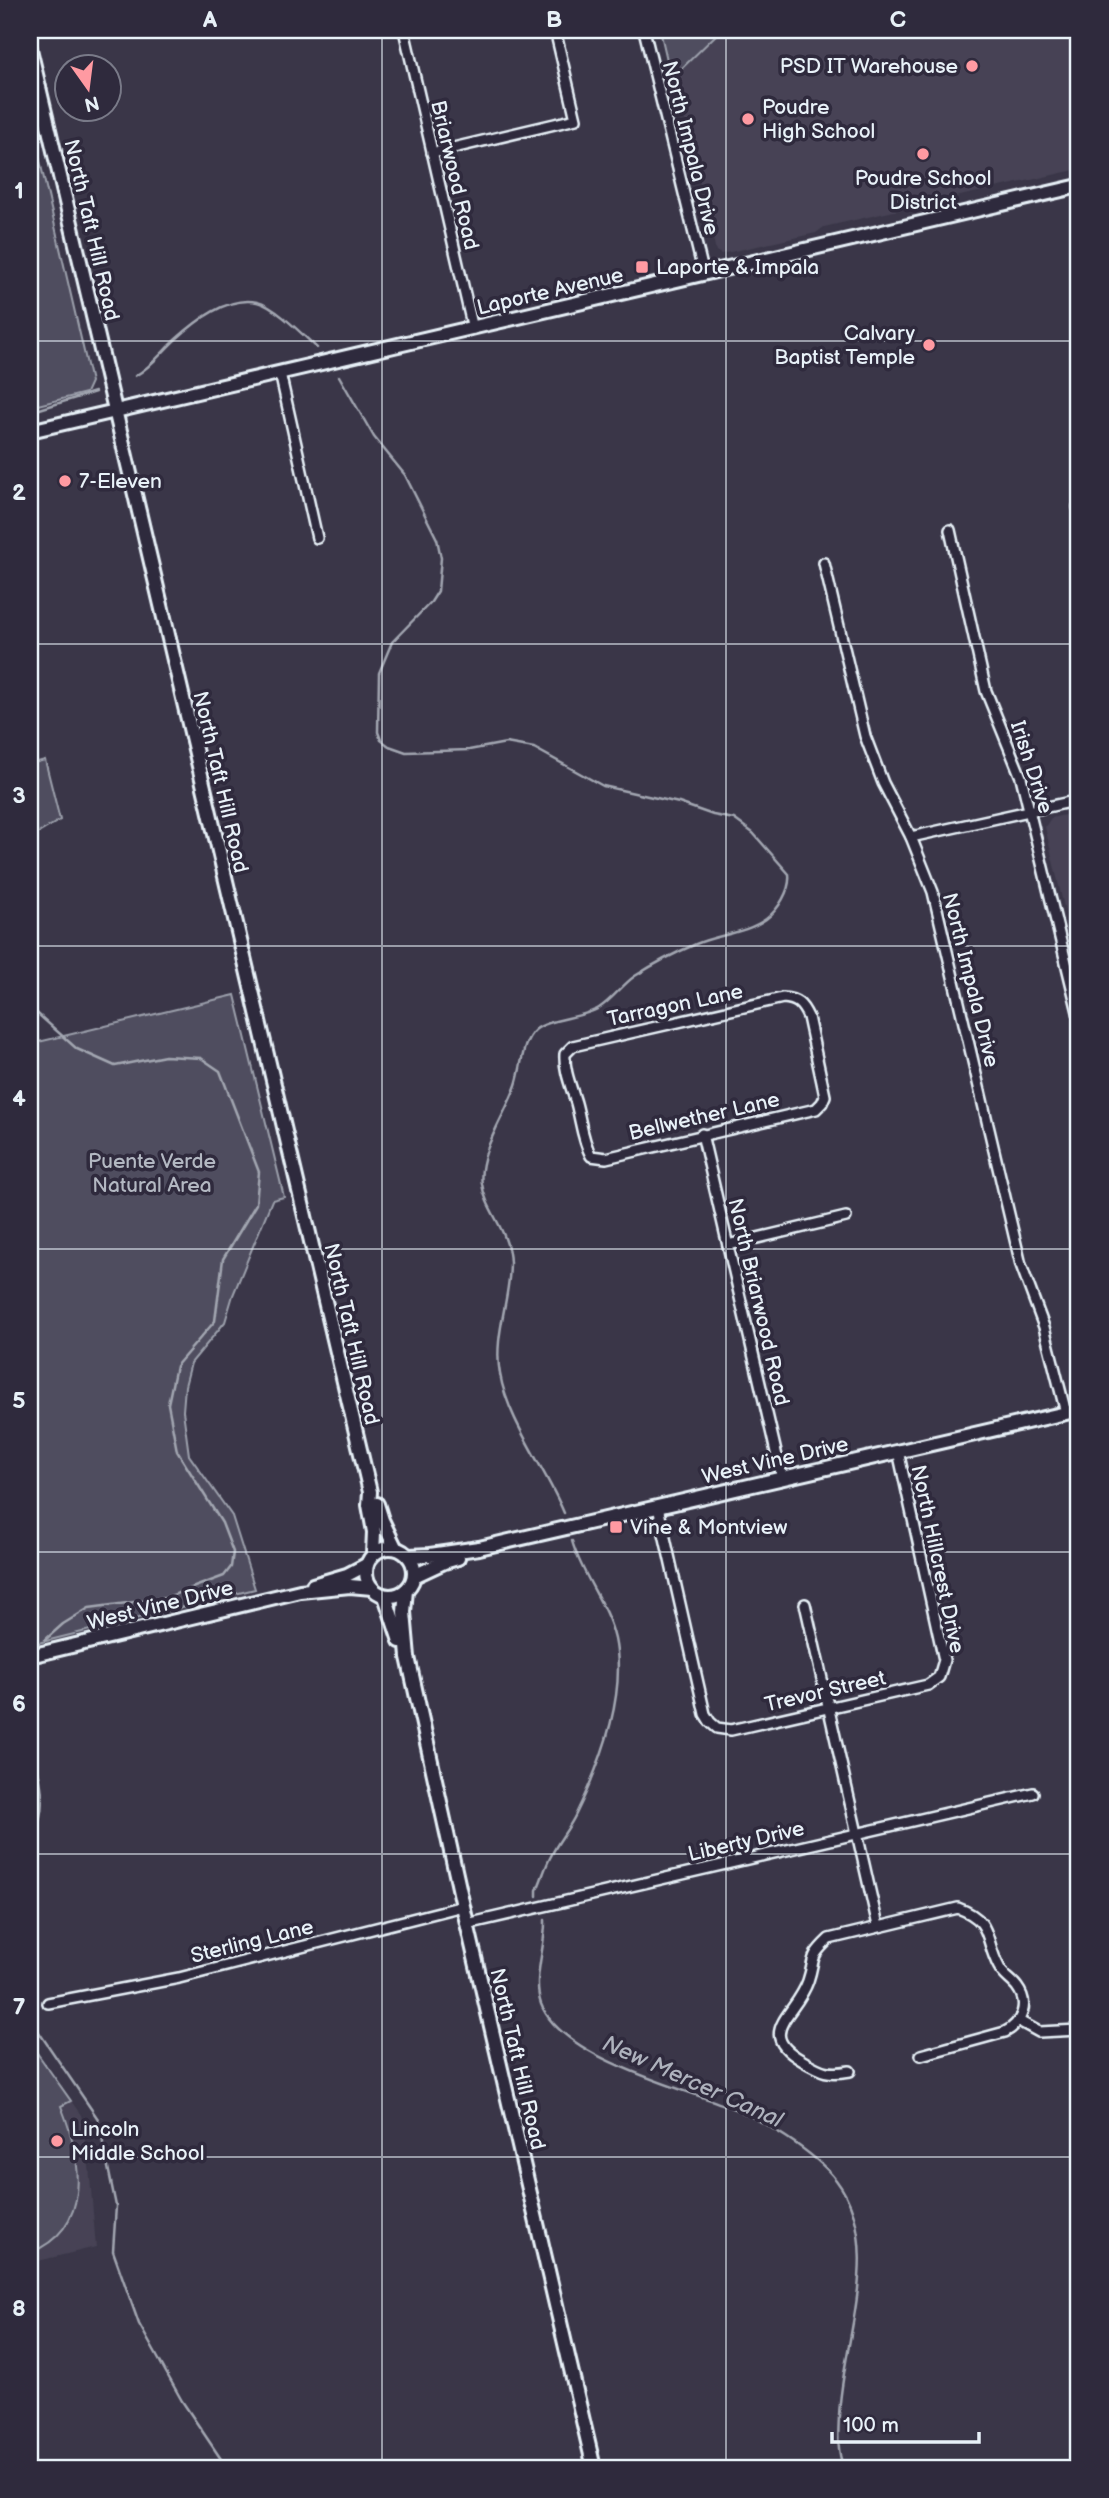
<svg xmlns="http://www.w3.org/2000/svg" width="1109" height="2498" viewBox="0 0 1109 2498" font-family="'Balsamiq Sans',sans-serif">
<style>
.built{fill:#464354}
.green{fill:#504e5f;stroke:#9ca0ac;stroke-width:2}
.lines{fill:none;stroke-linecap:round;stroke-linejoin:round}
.stream{stroke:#a2a6b1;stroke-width:2.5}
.street-casing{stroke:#e8f1f8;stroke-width:14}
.secondary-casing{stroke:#e8f1f8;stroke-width:18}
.street{stroke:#2f2a3d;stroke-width:9}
.secondary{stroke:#2f2a3d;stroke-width:12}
.grid{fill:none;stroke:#e8f1f8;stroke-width:2;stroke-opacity:0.55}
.poi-dot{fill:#ff9aa2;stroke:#2f2a3d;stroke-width:2.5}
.labels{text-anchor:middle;stroke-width:7;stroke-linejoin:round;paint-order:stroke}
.poi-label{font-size:21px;fill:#e8f1f8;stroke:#2f2a3d;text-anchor:start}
.street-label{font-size:21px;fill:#e8f1f8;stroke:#2f2a3d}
.park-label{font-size:21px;fill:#b3b8c2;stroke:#2f2a3d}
.water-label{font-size:23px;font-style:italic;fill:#aeb2bd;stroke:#2f2a3d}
.neatline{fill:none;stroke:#e8f1f8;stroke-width:2.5}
.grid-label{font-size:23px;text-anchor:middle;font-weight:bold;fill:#e8f1f8}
</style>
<rect width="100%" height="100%" fill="#3a3648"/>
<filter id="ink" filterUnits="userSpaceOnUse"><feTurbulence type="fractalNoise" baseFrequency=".0143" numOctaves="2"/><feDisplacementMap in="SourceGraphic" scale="14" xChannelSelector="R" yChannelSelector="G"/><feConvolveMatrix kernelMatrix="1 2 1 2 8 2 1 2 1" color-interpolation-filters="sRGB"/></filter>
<g filter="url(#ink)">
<g class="built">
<polygon points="659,30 1079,30 1079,169 824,227 816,233 721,254 716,251 674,74 670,73"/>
<polygon points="1079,812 1079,970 1045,827 1051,818"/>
<polygon points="30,2043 81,2115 89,2166 96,2247 30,2263"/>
</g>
<g class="green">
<polygon points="660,30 721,30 675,75 670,73"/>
<polygon points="30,118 91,382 86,393 30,407"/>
<polygon points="45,760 60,820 30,838 30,764"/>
<polygon points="235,995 284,1197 272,1200 233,1295 225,1322 191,1363 185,1386 183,1411 189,1455 232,1516 255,1589 30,1645 30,1044"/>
<path d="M30,2043L71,2101L61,2106C82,2159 94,2227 30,2253Z"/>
</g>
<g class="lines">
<g class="stream">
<path d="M135,376C151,367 163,351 175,340C196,321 227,296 257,302C275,306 303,335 317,348"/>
<path d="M339,376L374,437L405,475L437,539L441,558L438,591L431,602L392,642L379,673L378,732L381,740L389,746L406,752L469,750L506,743L534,748L603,786L679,803L713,815L734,819L753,833L789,874C791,890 778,910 766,919C745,934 719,934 696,944C675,953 654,964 635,976C622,985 612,1000 599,1008C583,1018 547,1019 535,1030C521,1043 522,1068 516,1085C506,1114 477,1154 482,1184C486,1212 509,1229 510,1263C510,1300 493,1337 500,1374C508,1421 546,1469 564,1513"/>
<polyline points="30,412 95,392"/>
<polyline points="30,1007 77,1049 115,1066 165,1056 201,1058 220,1071 259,1172 256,1204 223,1259 215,1321 176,1366 168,1404 177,1451 222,1523 233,1552 231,1567 224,1576 165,1598 89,1608 63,1624 45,1640"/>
<path d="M30,1744C43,1787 49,1804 30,1847"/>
<path d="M537,1896V1890C542,1879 545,1867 551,1856C558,1841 569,1829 576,1814C601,1763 627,1696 615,1639C607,1604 582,1576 572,1541"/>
<path d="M545,1920C546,1947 532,1978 541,2004C561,2057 678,2087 727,2106C760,2118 815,2152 836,2180C886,2245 842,2341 839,2416C838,2434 837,2452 844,2468"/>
<polyline points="30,2019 98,2119 116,2206 113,2251 139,2324 182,2401 227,2468"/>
</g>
<g class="street-casing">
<g id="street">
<polyline points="404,30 473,329"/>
<polyline points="644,30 704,275"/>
<polyline points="432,153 576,119 555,30"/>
<polyline points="280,373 317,538"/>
<polyline points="1078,507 1079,510"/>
<polyline points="950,530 986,691 1021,777 1079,1016"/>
<polyline points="824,563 865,736 883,783 911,837 933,892 1021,1265 1044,1327 1066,1413"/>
<polyline points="911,837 1079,800"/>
<path d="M783,998C797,999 802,1004 808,1017L825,1096L822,1103L816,1109L606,1158L591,1156C582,1139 581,1121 576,1103C571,1086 564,1071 565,1054L573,1046Z"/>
<polyline points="702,1134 782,1478"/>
<polyline points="728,1245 846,1217"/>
<polyline points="658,1507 705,1714 710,1722 717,1728 731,1730 928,1685 939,1677 944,1660 898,1451"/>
<polyline points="805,1604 878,1926"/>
<polyline points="467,1924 1033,1793"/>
<polyline points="48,2003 179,1978 463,1906"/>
<polyline points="1019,2021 1039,2032 1079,2030"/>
<path d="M850,2071C828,2075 822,2072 803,2061C753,2033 796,2016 808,1981C816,1957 808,1959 829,1939L958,1908C994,1921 984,1940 999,1967C1003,1976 1012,1980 1017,1987C1030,2004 1022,2023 1005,2032L921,2055"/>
</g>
</g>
<g class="secondary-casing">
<g id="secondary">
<polyline points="30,49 370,1492 369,1505 374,1532 373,1554"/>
<polyline points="30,431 1079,186"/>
<polyline points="377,1504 382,1520 395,1547"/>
<circle cx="390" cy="1572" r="24"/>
<polyline points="409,1556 430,1555 479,1548 1079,1410"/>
<polyline points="414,1576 444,1562 458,1558"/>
<polyline points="313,1585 347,1575 366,1565"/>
<polyline points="406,1590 404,1612 408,1657 463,1906 594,2468"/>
<polyline points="385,1596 400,1641"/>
<polyline points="30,1656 300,1591 350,1586 372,1588"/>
</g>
</g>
<use href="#street" class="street"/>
<use href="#secondary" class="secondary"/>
</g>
</g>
<path class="grid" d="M382,30V2468M726,30V2468M30,341H1079M30,644H1079M30,946H1079M30,1249H1079M30,1552H1079M30,1854H1079M30,2157H1079"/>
<g class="poi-dot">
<circle cx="972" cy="66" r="7"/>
<circle cx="748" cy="119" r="7"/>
<circle cx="923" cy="154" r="7"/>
<rect x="635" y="260" width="14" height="14" rx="3.5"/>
<circle cx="929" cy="345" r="7"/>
<circle cx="65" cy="481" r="7"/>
<rect x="609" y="1520" width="14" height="14" rx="3.5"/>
<circle cx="57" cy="2141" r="7"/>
</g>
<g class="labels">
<g class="poi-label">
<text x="958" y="73" text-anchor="end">PSD IT Warehouse</text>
<text x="762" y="114">Poudre<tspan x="762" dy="24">High School</tspan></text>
<text x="923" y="185" text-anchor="middle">Poudre School<tspan x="923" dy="24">District</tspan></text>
<text x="656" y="274">Laporte &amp; Impala</text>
<text x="915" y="340" text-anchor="end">Calvary<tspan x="915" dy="24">Baptist Temple</tspan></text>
<text x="79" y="488">7-Eleven</text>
<text x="630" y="1534">Vine &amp; Montview</text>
<text x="71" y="2136">Lincoln<tspan x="71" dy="24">Middle School</tspan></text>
</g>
<g class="street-label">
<text transform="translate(691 148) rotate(76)" y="7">North Impala Drive</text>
<text transform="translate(455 175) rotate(77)" y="7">Briarwood Road</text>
<text transform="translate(92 230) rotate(77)" y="7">North Taft Hill Road</text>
<text transform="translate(550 291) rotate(-13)" y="7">Laporte Avenue</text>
<text transform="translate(1032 767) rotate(72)" y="7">Irish Drive</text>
<text transform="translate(221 782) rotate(77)" y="7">North Taft Hill Road</text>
<text transform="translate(971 980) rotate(76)" y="7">North Impala Drive</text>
<text transform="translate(675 1005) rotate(-12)" y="7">Tarragon Lane</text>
<text transform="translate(704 1116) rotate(-13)" y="7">Bellwether Lane</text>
<text transform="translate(759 1302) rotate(77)" y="7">North Briarwood Road</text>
<text transform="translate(352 1334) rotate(77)" y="7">North Taft Hill Road</text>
<text transform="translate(775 1460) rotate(-13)" y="7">West Vine Drive</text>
<text transform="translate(938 1559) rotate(78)" y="7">North Hillcrest Drive</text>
<text transform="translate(160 1605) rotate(-14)" y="7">West Vine Drive</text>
<text transform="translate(825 1691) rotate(-13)" y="7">Trevor Street</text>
<text transform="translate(746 1841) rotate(-13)" y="7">Liberty Drive</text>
<text transform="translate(252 1941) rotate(-14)" y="7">Sterling Lane</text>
<text transform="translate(518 2059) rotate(77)" y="7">North Taft Hill Road</text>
</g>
<g class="park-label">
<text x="152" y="1168">Puente Verde<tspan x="152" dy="24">Natural Area</tspan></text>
</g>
<g class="water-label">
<text transform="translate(693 2081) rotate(24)" y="8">New Mercer Canal</text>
</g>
</g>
<rect width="1109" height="2498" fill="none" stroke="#2f2a3d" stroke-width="77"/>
<g transform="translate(88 88) rotate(166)"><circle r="33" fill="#2f2a3d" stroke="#797a88" stroke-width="2"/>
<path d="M0-5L12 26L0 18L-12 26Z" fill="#ff9aa2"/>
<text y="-10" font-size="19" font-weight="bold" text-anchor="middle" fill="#e8f1f8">N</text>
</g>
<path d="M832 2432v10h147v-10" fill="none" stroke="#e8f1f8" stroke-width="3.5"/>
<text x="843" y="2432" font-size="21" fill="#e8f1f8" stroke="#2f2a3d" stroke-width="5" paint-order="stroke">100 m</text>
<rect x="38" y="38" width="1032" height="2422" class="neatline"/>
<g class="grid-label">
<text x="210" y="27">A</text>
<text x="554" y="27">B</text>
<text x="898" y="27">C</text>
<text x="19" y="198">1</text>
<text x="19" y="500">2</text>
<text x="19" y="803">3</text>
<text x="19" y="1106">4</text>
<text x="19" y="1408">5</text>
<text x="19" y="1711">6</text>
<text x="19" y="2014">7</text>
<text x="19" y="2316">8</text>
</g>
</svg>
